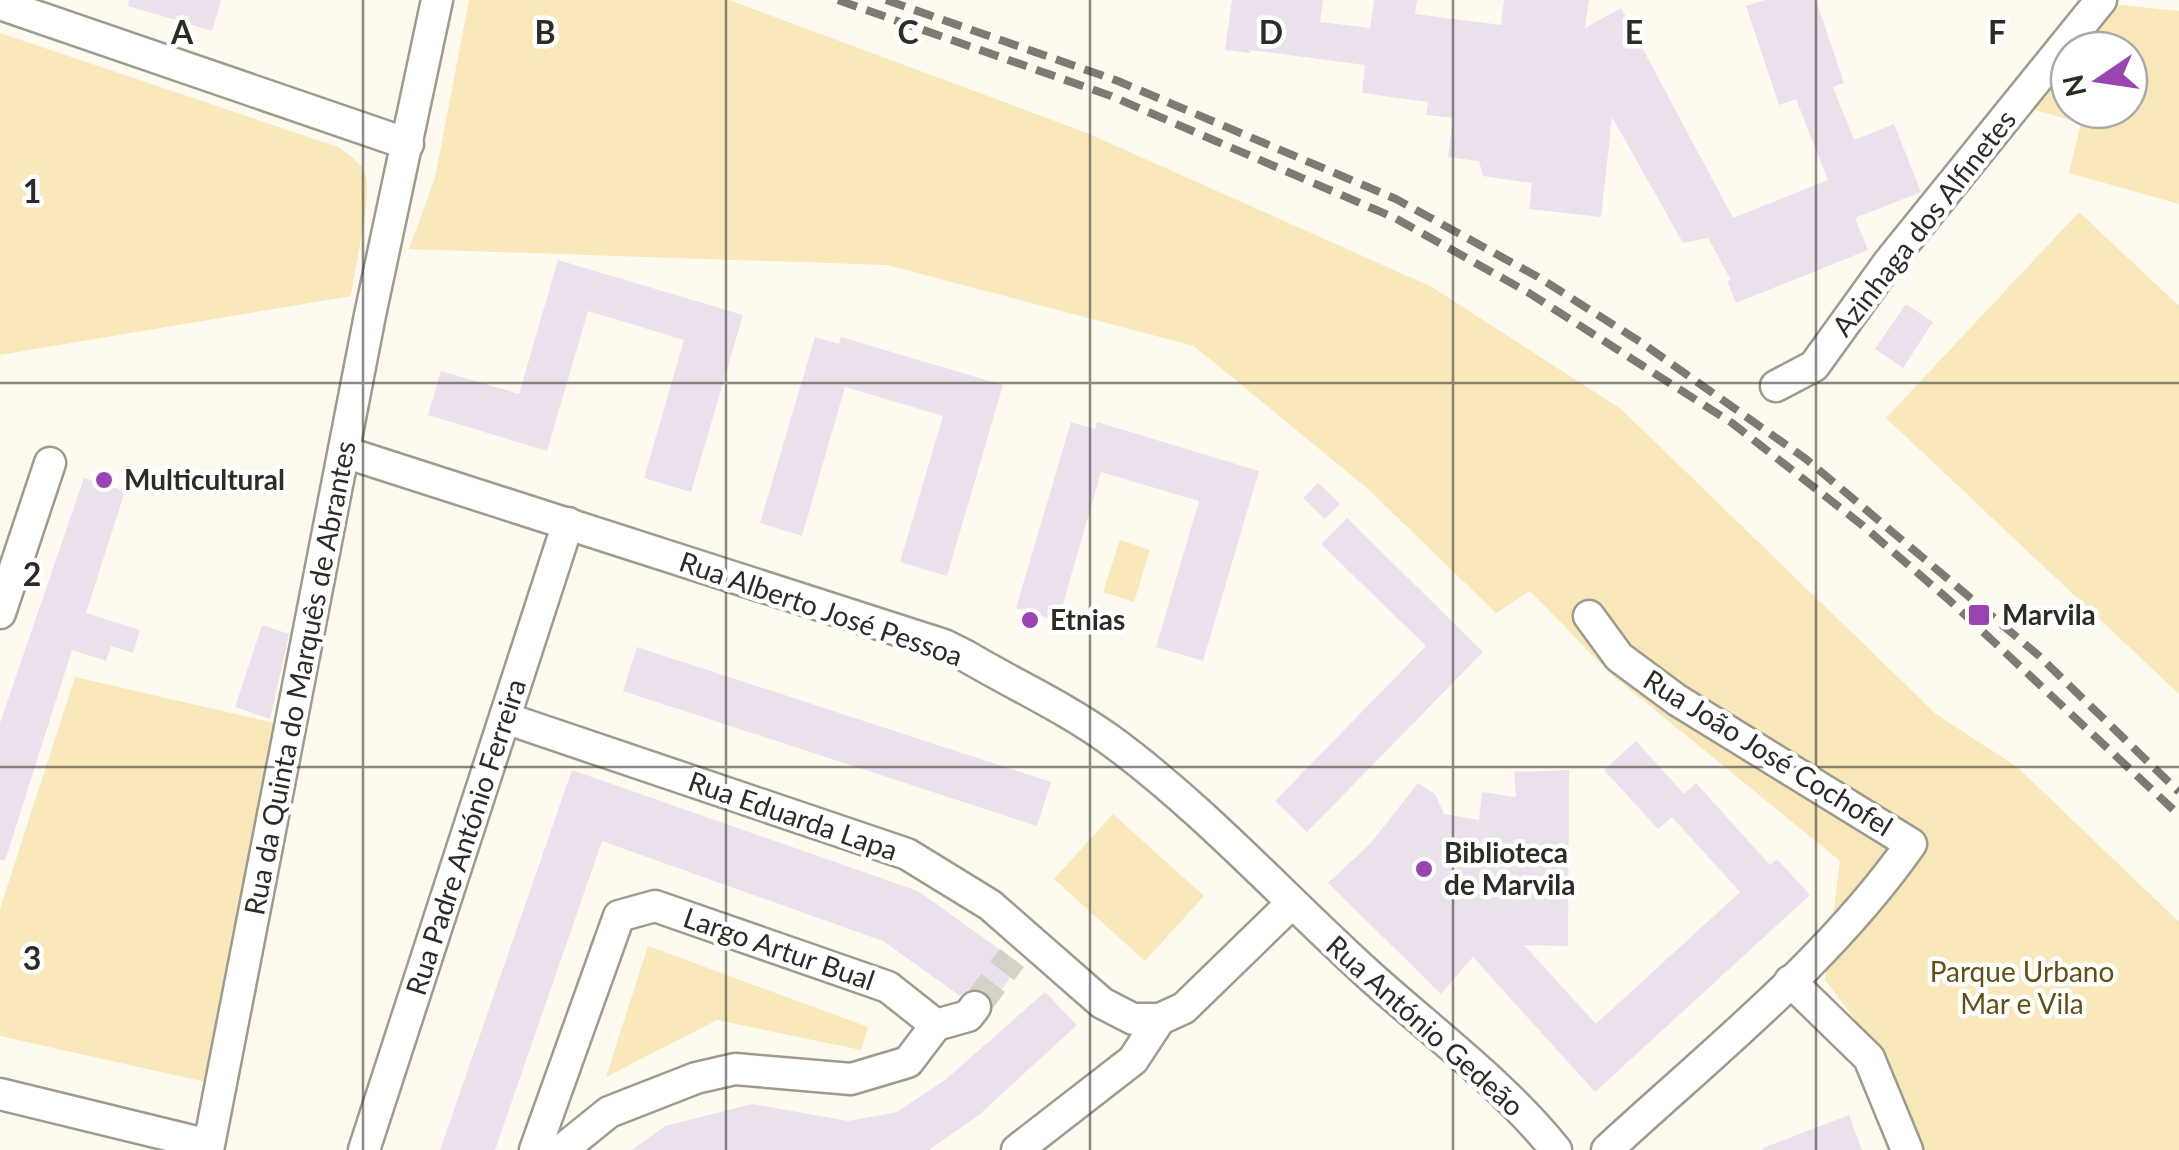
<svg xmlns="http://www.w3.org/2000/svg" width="2179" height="1150" viewBox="0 0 2179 1150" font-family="Lato,sans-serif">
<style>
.green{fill:#f8e8ba}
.building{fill:#eae1ed}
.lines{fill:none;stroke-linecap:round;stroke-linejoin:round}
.minor-tunnel{stroke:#d4d1c7;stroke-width:30;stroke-dasharray:30 15;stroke-linecap:butt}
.minor-casing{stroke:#9e9a8d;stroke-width:35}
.minor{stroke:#fff;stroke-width:30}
.rail{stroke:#7d7a73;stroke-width:8;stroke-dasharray:20 10;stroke-linecap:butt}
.grid{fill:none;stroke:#2d2b26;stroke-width:2.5;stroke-opacity:0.55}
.poi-dot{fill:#9a44b1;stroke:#fff;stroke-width:4}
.labels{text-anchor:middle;stroke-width:9;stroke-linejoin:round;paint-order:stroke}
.street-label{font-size:28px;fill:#2d2b26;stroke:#fff}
.poi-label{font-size:28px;font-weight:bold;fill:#2d2b26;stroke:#fff;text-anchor:start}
.park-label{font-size:28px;fill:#624f13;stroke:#fff}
.grid-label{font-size:32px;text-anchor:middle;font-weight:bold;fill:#2d2b26;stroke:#fff;stroke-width:9;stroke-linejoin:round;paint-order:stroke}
</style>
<rect width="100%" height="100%" fill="#fefaef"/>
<g class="green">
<polygon points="469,0 729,0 1087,133 1432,287 1621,409 1936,714 2017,767 2179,922 2179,1150 1919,1150 1879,1051 1825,980 1840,861 1612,675 1530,591 1496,613 1368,489 1194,346 887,265 409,249 435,178"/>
<polygon points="2111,4 2179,11 2179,204 2069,173 2081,123 2024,107 2069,54 2069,110 2129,110 2129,50 2072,50"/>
<path d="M0,33L338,147C350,155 361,162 366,176C372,195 354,272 351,296L0,355Z"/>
<polygon points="2079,212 2179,306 2179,694 1886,418"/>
<polygon points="1120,540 1150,550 1134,602 1103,592"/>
<polygon points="75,677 275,723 206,1082 0,1036 0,909"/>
<polygon points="1113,814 1204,896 1145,961 1054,879"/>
<polygon points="648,946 868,1027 861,1050 717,1020 606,1077"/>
</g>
<g class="building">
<polygon points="129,0 221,0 212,31 128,6"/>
<polygon points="1232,0 1323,0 1320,22 1370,28 1374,0 1417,0 1415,14 1501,25 1504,0 1589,0 1585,28 1621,8 1733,218 1828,180 1796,99 1779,105 1746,6 1766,0 1816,0 1844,83 1833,87 1854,140 1894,124 1921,192 1855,218 1868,250 1736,303 1727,281 1731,280 1708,238 1683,243 1612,117 1601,217 1529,209 1532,183 1483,176 1479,161 1448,157 1453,118 1426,115 1428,102 1362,93 1365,65 1250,50 1250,53 1225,50"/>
<polygon points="558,260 743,315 691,492 644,478 684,340 588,311 547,451 428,415 441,371 519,394"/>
<polygon points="1906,304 1933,322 1903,368 1875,349"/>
<polygon points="815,337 839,344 841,337 1003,385 947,576 900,562 943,416 845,387 802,536 760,523"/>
<polygon points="1071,422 1095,429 1097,422 1259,471 1203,661 1156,647 1199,501 1101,472 1058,621 1016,608"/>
<polygon points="84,478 125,491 86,613 140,630 133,653 111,646 106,661 72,650 5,861 0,860 0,723"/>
<polygon points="1318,483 1340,504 1325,519 1303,498"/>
<polygon points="1347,518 1483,652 1307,832 1275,801 1426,646 1321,544"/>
<polygon points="262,625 289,634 270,719 235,707"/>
<polygon points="637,647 1051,782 1037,826 623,691"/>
<polygon points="1636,741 1684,794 1696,783 1770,865 1777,859 1810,895 1595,1092 1473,957 1441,994 1328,883 1371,843 1418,783 1435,794 1444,814 1479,820 1482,792 1516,797 1514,772 1569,770 1568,946 1524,945 1596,1024 1740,892 1672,817 1658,829 1604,770"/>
<polygon points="572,770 918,891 1020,964 993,1002 987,993 979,989 969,989 960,996 883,941 602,841 495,1150 440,1150"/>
<polygon points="1045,992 1077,1025 979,1115 929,1150 632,1150 665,1126 752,1104 848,1121 897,1112 945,1080"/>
<polygon points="1849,1115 1862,1150 1763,1150 1763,1148"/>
</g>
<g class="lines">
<polyline class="minor-tunnel" points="975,1007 1012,958"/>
<g class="minor-casing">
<g id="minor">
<polyline points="0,4 408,144"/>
<polyline points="1776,386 1814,366 1889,262 2101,0"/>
<path d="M344,452L944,645L966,656C1013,684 1066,708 1110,740C1204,809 1282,896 1368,974C1431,1031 1503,1084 1556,1150"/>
<polyline points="0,613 50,463"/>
<path d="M1589,616L1619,657L1677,700L1911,844C1829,961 1712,1053 1607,1150"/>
<polyline points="505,718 907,854 990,905 1102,1003 1133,1019 1160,1019 1184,1008 1291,904"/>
<polyline points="1790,981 1869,1058 1907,1150"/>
<polyline points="936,1025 968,1016 975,1007"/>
<polyline points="0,1094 209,1145 370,315 437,0"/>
<polyline points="364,1150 568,523"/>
<polyline points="535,1150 619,916 655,906 888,987 936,1025 908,1062 851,1079 735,1069 696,1078 609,1112 562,1150"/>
<polyline points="1017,1150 1133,1060 1160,1019"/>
</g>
</g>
<use href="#minor" class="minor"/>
<g class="rail">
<polyline points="838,0 1111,96 1395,218 1529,293 1732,423 1862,525 1949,600 2179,815"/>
<polyline points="886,0 1118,81 1396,199 1538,277 1642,343 1806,459 2038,655 2179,792"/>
</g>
</g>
<path class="grid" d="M363,0V1150M726,0V1150M1090,0V1150M1453,0V1150M1816,0V1150M0,383H2179M0,767H2179"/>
<g class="poi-dot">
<circle cx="104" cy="480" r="10"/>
<rect x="1967" y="603" width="24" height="24" rx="5"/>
<circle cx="1030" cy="620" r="10"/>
<circle cx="1424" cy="869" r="10"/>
</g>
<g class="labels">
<g class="street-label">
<text transform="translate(1924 223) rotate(-52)" y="10">Azinhaga dos Alfinetes</text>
<text transform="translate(821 609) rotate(19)" y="10">Rua Alberto José Pessoa</text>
<text transform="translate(300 678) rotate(-79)" y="10">Rua da Quinta do Marquês de Abrantes</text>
<text transform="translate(1768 753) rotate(32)" y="10">Rua João José Cochofel</text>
<text transform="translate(793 816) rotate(19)" y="10">Rua Eduarda Lapa</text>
<text transform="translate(466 837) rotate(-72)" y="10">Rua Padre António Ferreira</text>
<text transform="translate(779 949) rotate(19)" y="10">Largo Artur Bual</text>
<text transform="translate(1425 1026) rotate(42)" y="10">Rua António Gedeão</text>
</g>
<g class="poi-label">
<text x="124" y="490">Multicultural</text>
<text x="2002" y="625">Marvila</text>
<text x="1050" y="630">Etnias</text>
<text x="1444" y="863">Biblioteca<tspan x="1444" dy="32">de Marvila</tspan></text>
</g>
<g class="park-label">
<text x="2022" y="982">Parque Urbano<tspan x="2022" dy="32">Mar e Vila</tspan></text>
</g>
</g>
<g class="grid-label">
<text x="182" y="44">A</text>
<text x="545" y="44">B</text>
<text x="908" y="44">C</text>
<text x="1271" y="44">D</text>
<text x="1634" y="44">E</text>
<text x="1997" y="44">F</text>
<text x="32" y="203">1</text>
<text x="32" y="586">2</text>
<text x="32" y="970">3</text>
</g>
<g transform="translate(2099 80) rotate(257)"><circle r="48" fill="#ffffff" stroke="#abaaa8" stroke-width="2.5"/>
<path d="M0-8L18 38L0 25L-18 38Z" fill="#9a44b1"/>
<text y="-15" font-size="28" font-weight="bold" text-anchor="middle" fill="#2d2b26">N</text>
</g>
</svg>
